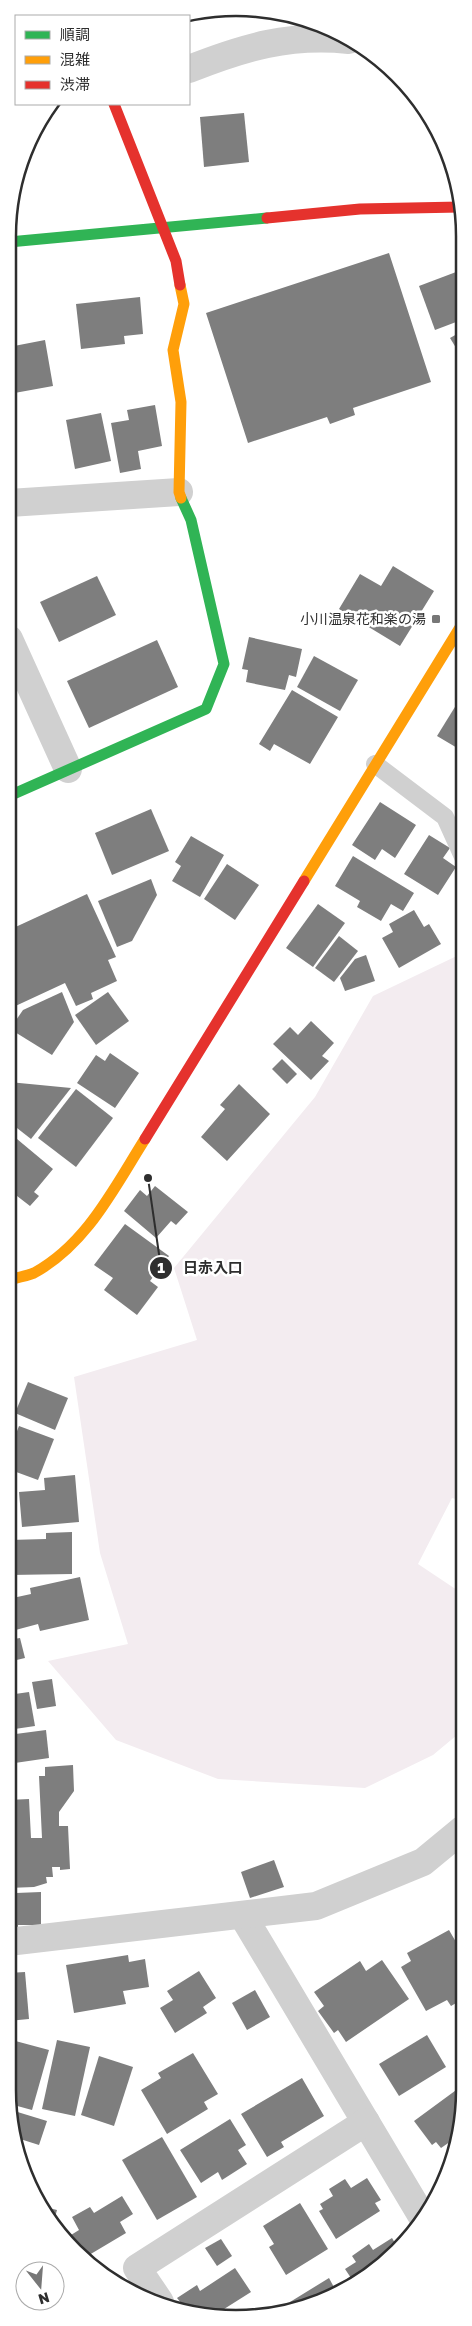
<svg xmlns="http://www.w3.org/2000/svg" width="472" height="2326" viewBox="0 0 472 2326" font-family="'Golos Text','Noto Sans JP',sans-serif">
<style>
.green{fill:#f3ecf0}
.building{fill:#7e7e7e}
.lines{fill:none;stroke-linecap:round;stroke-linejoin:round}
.lane{stroke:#d0d0d0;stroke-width:18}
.street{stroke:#d0d0d0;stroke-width:28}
.fast{stroke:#30b455;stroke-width:11}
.slow{stroke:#ff9f0a;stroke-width:11}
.jam{stroke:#e5322d;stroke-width:11}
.poi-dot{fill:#777;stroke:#fff;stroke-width:2}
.labels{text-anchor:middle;stroke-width:5;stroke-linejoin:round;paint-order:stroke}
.poi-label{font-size:14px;fill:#2e2e2e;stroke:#fff;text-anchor:end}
.rim{fill:none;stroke:#2e2e2e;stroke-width:2.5}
.leader{fill:none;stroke:#2e2e2e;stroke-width:2}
.callout-dot{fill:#2e2e2e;stroke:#fff;stroke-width:2}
.mark-label{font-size:15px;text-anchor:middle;font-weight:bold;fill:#fff}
.callout-label{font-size:15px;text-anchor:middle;font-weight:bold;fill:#2e2e2e;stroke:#fff;stroke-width:5;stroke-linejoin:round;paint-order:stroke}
</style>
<rect width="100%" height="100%" fill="#fff"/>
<polygon class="green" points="463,953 463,1501 452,1498 418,1564 463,1594 463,1730 433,1755 365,1788 218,1779 116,1740 48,1661 128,1644 100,1553 74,1377 197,1340 174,1268 315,1097 373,996"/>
<g class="building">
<polygon points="244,113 249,162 204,167 200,117"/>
<polygon points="389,253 431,382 353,408 355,415 330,424 327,417 248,443 206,313"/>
<polygon points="464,269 464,319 435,330 419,286"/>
<polygon points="140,297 143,334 124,336 125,344 81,349 76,304"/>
<polygon points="464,330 464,361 450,338"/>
<polygon points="9,334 12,334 14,346 45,340 53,386 9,394"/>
<polygon points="155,405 162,446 138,451 141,469 120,473 111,423 129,420 127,410"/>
<polygon points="101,413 111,461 75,469 66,420"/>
<polygon points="393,566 434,591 400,646 339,609 360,574 381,586"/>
<polygon points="97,576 116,615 59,642 40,602"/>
<polygon points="249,637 302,649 296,677 289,675 285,690 246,682 248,670 242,669"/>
<polygon points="157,640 178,687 89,728 67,681"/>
<polygon points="314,656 358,680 340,711 297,687"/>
<polygon points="292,690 338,717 310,764 274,744 270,751 259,744"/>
<polygon points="458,702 464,706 464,752 437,736"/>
<polygon points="380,802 416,825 395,858 382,849 375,860 352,845"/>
<polygon points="151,809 169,851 112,875 95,833"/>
<polygon points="429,835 450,848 443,858 456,867 438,895 404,874"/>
<polygon points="191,836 224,855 200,897 172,881 181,866 175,862"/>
<polygon points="353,856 414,893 403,911 391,904 381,921 357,907 360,901 335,886"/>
<polygon points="227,864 259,885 235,920 204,899"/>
<polygon points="151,879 157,895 132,941 117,947 98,901"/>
<polygon points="87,894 116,957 108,960 117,981 91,993 93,999 76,1006 65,983 9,1009 9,930"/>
<polygon points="318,904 345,923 313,967 286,948"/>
<polygon points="414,910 424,927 429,924 441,944 399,968 382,938 393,932 389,924"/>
<polygon points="339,936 358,951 334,982 315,968"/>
<polygon points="366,955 375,981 345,991 340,978 355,959"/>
<polygon points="62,992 74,1022 52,1055 10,1029 23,1010"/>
<polygon points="108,992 129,1021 96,1045 75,1015"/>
<polygon points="311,1021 334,1043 322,1056 329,1061 311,1080 273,1044 290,1027 298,1035"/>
<polygon points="110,1053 139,1073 115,1108 77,1083 96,1055 105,1061"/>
<polygon points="282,1059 297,1074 287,1084 272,1069"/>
<polygon points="9,1082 71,1088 31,1139 8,1121"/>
<polygon points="239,1084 270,1114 227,1161 201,1137 225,1109 220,1105"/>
<polygon points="76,1089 113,1118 76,1167 38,1138"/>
<polygon points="17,1139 53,1169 34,1192 39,1196 30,1206 8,1189 8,1150"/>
<polygon points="155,1186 188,1212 176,1225 171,1221 156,1238 124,1211 140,1190 147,1196"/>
<polygon points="125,1224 169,1256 150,1281 158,1287 137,1315 104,1290 113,1278 94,1265"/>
<polygon points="28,1382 68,1398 55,1430 15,1413"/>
<polygon points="19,1426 54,1439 38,1480 8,1469 8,1454"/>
<polygon points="75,1475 79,1522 22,1527 19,1492 45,1490 44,1478"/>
<polygon points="72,1532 72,1574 10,1575 9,1540 46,1539 46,1533"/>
<polygon points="80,1577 89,1620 40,1631 38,1624 8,1632 8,1599 31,1594 30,1588"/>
<polygon points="20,1638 25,1658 8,1662 8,1640"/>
<polygon points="52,1679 56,1706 37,1709 32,1682"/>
<polygon points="29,1692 35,1726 8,1730 8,1695"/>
<polygon points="46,1730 49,1758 8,1764 8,1735"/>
<polygon points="73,1765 74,1791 59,1812 59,1826 68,1826 70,1869 60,1870 60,1867 52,1867 53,1877 46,1877 47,1883 34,1887 8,1888 8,1800 29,1799 31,1838 42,1838 39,1776 45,1776 45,1767"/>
<polygon points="274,1860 284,1887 250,1898 241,1872"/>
<polygon points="41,1892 41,1925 18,1925 18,1931 8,1931 8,1896 16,1896 16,1893"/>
<polygon points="449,1930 463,1954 463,1957 456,1961 463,1973 463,1999 451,2006 447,2000 426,2011 401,1967 411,1961 407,1953"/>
<polygon points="128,1955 129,1962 145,1959 149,1987 123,1991 126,2004 74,2013 66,1965"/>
<polygon points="382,1960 409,1999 346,2042 338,2030 334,2033 318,2011 324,2006 314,1992 360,1961 366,1971"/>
<polygon points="199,1971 216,1998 203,2007 207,2013 175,2033 160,2008 173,2000 167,1991"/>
<polygon points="25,1972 29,2019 8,2021 8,1973"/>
<polygon points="255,1990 270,2017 247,2030 232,2003"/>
<polygon points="427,2035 446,2067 399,2096 379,2064"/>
<polygon points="8,2039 49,2050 32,2110 10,2104 8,2090"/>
<polygon points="57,2040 90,2047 75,2116 42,2109"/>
<polygon points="193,2053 218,2094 204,2102 208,2109 167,2134 141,2090 161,2078 158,2073"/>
<polygon points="99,2056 133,2067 114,2126 81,2115"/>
<polygon points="302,2078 324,2116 281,2142 284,2147 267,2157 241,2114"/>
<polygon points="463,2085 463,2120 457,2137 441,2148 436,2142 432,2145 414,2121"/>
<polygon points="11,2110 47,2121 39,2145 17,2138"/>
<polygon points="230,2119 246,2145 238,2150 247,2164 222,2180 218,2172 201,2183 180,2150"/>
<polygon points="162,2137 197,2197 157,2220 122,2160"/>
<polygon points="367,2178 381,2200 375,2203 380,2211 336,2239 319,2211 323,2209 320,2204 333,2196 329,2189 345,2179 351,2188"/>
<polygon points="122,2196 133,2214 120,2222 126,2233 84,2258 71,2235 79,2230 72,2217 90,2207 94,2213"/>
<polygon points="300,2203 328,2249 286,2275 269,2247 274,2244 263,2226"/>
<polygon points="45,2207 57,2210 54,2221"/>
<polygon points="392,2238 398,2248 386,2262 353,2281 345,2269 356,2262 352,2256 369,2244 373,2250"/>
<polygon points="221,2239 232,2256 217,2266 205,2248"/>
<polygon points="235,2268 251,2292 213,2316 185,2308 177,2298 197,2285 200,2291"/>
<polygon points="329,2278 336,2291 309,2306 294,2308 290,2302"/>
</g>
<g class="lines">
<polyline class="lane" points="375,764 445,817 464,859"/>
<g class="street">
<path d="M189,69C245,47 288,34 349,40"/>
<polyline points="9,503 179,492"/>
<polyline points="9,639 68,769"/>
<polyline points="243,1916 423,2218"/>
<polyline points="8,1942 316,1906 423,1862 463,1829"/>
<polyline points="160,2302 137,2268 366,2122"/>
</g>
<g class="fast">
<polyline points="9,242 267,218"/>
<polyline points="9,796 206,709 224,664 191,520 181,498"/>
</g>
<g class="slow">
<polyline points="180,285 184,304 173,350 181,402 179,492 181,498"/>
<polyline points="304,881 464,621"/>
<path d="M8,1280C16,1278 26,1276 34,1273C87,1244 114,1188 145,1139"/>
</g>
<g class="jam">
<polyline points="114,104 176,261 180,285"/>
<polyline points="267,218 360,209 460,207"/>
<polyline points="145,1139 304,881"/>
</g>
</g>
<rect class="poi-dot" x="431" y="614" width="10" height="10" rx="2.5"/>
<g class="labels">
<g class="poi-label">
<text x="426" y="624">小川温泉花和楽の湯</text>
</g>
</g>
<path d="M0 0H472V2326H0ZM236 16H236A220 220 0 0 1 456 236V2090A220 220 0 0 1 236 2310H236A220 220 0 0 1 16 2090V236A220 220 0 0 1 236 16Z" fill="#fff" fill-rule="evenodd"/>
<path class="rim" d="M236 16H236A220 220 0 0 1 456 236V2090A220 220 0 0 1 236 2310H236A220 220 0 0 1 16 2090V236A220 220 0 0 1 236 16Z"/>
<path class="leader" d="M148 1178L161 1268"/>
<g class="callout-dot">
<circle cx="148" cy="1178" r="5"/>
<circle cx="161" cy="1268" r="12"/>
</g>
<g class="mark-label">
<text x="161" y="1273">1</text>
</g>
<g class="callout-label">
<text x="213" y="1273">日赤入口</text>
</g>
<rect x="15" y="15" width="175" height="90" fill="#ffffff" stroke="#ababab"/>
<rect x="25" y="31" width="25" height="8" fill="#30b455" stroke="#ababab"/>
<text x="60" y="40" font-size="15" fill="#2e2e2e">順調</text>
<rect x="25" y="56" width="25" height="8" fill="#ff9f0a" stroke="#ababab"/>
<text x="60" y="65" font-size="15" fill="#2e2e2e">混雑</text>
<rect x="25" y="81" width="25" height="8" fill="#e5322d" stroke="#ababab"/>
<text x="60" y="90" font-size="15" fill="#2e2e2e">渋滞</text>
<g transform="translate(40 2286) rotate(163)"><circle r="24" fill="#ffffff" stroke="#ababab"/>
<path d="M0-4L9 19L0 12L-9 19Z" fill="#777777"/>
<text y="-8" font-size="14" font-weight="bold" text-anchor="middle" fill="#2e2e2e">N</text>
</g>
</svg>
